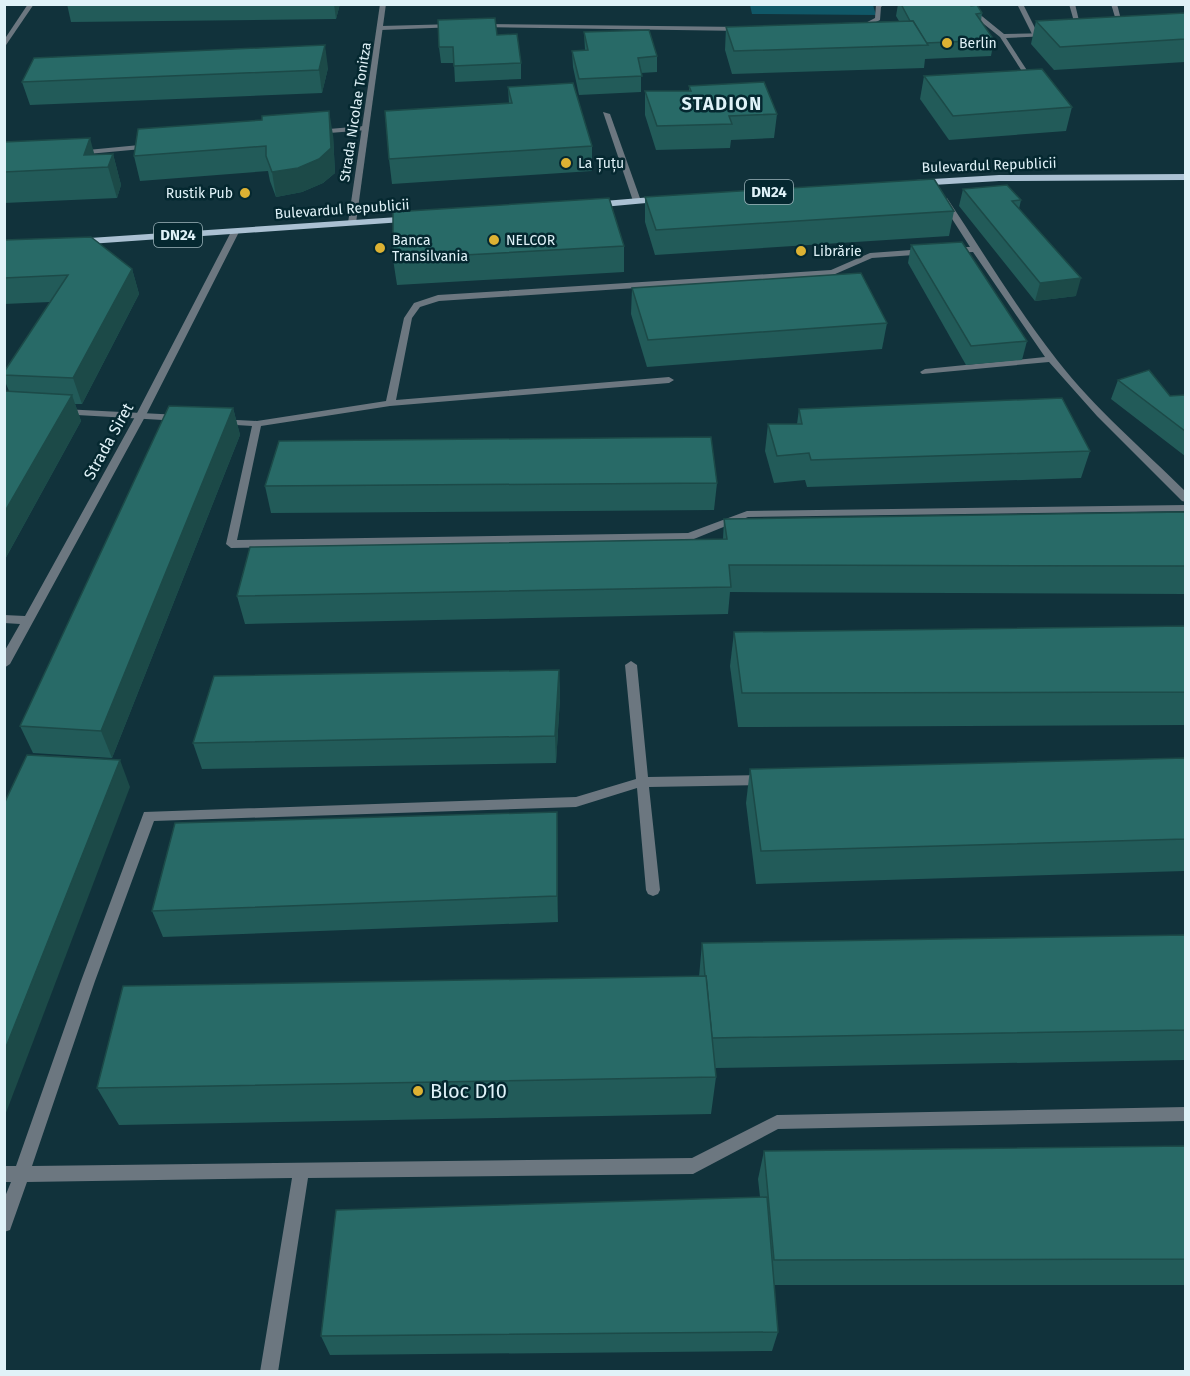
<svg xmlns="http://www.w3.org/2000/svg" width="1190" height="1376" viewBox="0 0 1190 1376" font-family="'Fira Sans',sans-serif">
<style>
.green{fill:#105767}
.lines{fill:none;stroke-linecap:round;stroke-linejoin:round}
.service{fill:#6c7780;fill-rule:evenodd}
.minor{fill:#6c7780;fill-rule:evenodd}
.primary{fill:#abc1d3;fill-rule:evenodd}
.wall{fill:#225b59}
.shaded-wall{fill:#1c4a48}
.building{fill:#286a67;stroke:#1c4a48;stroke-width:1.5}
.poi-dot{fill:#ddb233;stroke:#052830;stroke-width:2}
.labels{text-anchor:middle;stroke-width:5;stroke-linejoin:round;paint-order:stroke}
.far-poi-label{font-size:14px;fill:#e0f2f8;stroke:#052830;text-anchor:start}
.far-street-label{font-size:14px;fill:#e0f2f8;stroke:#052830}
.shield{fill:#052830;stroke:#9eb5bc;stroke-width:1.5}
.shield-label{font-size:15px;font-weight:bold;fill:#e0f2f8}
.street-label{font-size:16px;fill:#e0f2f8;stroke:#052830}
.far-district-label{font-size:18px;font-weight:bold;letter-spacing:1.5px;fill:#e0f2f8;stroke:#052830}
.near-poi-label{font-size:20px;fill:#e0f2f8;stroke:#052830;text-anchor:start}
</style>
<rect width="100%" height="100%" fill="#11323b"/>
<polygon class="green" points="750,5 873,5 876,15 752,14"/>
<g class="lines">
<g class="service">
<polygon points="28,4 34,4 4,48 4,40"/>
<polygon points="884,4 881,7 880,20 858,31 854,31 854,29 875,18 876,5"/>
<polygon points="1023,4 1038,34 1037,35 1032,34 1018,6"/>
<polygon points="1069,4 1075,4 1082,33 1077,32"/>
<polygon points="1111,4 1117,4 1124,31 1119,30"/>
<polygon points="455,24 458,26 457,27 381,30 378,28 381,26"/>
<polygon points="482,24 743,27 746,29 743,31 480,27 479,26"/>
<polygon points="603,112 610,114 641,201 640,203 633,201"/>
<polygon points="364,126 367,126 367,130 317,134 313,132 317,130"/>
<polygon points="150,144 153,144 153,148 77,155 73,153 77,151"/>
<path d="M941,198H947C983,252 1017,309 1057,360C1095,409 1143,449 1186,492V502L1182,501L1097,416L1049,362L922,374L920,372L925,369L1045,357L973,252L951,253L947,250L951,247H970L940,200Z"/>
<polygon points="925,249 928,250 928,254 872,258 833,275 439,301 420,307 412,318 396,400 669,377 674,380 669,383 390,406 261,426 237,540 688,533 747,511 1186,505 1186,511 748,517 689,541 231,548 226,544 252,426 221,424 216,421 218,419 257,421 386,401 404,318 414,303 438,295 831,270 870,253"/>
<polygon points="63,409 180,415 185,418 180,421 60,414 60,410"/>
<polygon points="631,661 637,665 648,777 764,775 769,776 770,780 769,784 764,785 649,787 660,890 658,894 653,896 648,894 646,890 637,788 576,807 154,821 95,981 32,1166 692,1158 777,1115 1186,1107 1186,1121 778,1129 693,1174 308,1178 278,1372 260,1372 292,1178 27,1182 10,1230 4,1232 4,1199 11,1182 4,1182 4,1166 16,1166 81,981 144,812 576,797 636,779 625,665"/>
</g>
<g class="minor">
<polygon points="380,4 386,4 356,223 352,225 348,223"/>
<polygon points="959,4 967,4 1004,34 1051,33 1051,35 1049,36 1006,38 1032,78 1031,79 1027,79 1000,37"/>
<polygon points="232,230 239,232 146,415 10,664 4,668 4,652 20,624 4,623 4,615 25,616 136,415"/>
</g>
<g class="primary">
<polygon points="1186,174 1186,180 999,181 916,186 911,183 916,180 999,175"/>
<polygon points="664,196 668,197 668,201 592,208 587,205 592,202"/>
<polygon points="413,216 418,219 417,221 75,245 70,242 75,239"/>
</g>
</g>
<g class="wall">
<polygon points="67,4 340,4 336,19 71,22"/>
<polygon points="898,4 970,4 982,13 981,21 994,40 991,56 925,59 924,68 732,74 725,50 726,27 899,21 896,16"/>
<polygon points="1185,13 1185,62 1054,70 1031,44 1036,21"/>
<polygon points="584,32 657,56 657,72 641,73 641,92 579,95 573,67 572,51 585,50"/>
<polygon points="497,35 521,63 521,79 455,82 454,63 441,63 439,47"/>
<polygon points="328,68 322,93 30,105 22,82"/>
<polygon points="924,76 1072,107 1066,131 949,140 920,99"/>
<polygon points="689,86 777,114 774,138 731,140 730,148 656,150 645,115 645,91 689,91"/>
<polygon points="508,87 592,146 592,171 392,184 389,159 509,103"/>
<polygon points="333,135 335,173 323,183 302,192 276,197 270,181 268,171 140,181 134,156"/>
<polygon points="4,142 94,155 113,154 121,185 117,198 4,203"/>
<polygon points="963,189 1021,200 1019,209 1076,296 1035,301 959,206"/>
<polygon points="645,197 954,211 949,236 655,255 645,222"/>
<polygon points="4,240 132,269 139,294 82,404 75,404 81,421 4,561 4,391 9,391 4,379 4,372 50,302 4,304"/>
<polygon points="911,245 1027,341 1022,360 966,365 908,263"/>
<polygon points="624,246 624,272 397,285 393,259"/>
<polygon points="632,288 887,323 882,349 647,367 631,314"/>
<polygon points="1118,380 1170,396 1185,395 1185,456 1111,399"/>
<polygon points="233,408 240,435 112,758 33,753 20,726"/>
<polygon points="799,409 1090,451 1081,478 807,487 805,480 774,483 765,451 768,424 797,424"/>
<polygon points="717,483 714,510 271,513 265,486"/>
<polygon points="1185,512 1185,594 730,592 728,614 245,624 237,596 723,539 724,519"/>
<polygon points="1185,626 1185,725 738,727 730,666 734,632"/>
<polygon points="559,670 560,698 556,763 202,769 193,743"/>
<polygon points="1185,758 1185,871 756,884 746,803 750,769"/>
<polygon points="557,812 558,922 163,937 152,911"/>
<polygon points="1185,935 1185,1060 715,1068 716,1077 711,1114 119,1125 97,1088 699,977 702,943"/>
<polygon points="1185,1146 1185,1285 774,1285 778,1332 772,1351 330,1355 321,1336 760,1197 758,1179 764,1151"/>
</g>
<g class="shaded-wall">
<polygon points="334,4 340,4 336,19"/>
<polygon points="325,45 328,68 322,93 319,70"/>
<polygon points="329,111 333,135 335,173 323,183 302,192 276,197 272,172"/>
<polygon points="90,138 98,168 84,155"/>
<polygon points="113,154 121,185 117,198 108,167"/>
<polygon points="132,269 139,294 82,404 73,378"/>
<polygon points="1081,278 1076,296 1035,301 1040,283"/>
<polygon points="72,395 81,421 4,561 4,513"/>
<polygon points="233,408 240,435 112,758 101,731"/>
<polygon points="559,670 560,698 556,763 555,736"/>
<polygon points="120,760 130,787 4,1118 4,1052"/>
<polygon points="557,812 558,838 558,922 557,896"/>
</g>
<g class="building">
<polygon points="901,4 970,4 971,6 977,5 982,13 976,14 994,40 926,43 913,21 910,21"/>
<polygon points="1185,13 1185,39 1060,47 1036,21"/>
<polygon points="495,18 497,35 517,34 521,63 454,66 453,47 439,47 438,20"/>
<polygon points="913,21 928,45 734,51 726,27"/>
<polygon points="649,30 657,56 638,58 642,76 579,79 572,51 588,50 584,32"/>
<polygon points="325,45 319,70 22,82 34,58"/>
<polygon points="1042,69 1072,107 953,116 924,76"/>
<polygon points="764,82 777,114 729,116 732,124 657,126 645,91 691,91 689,86"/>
<polygon points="573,83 592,146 389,159 385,111 512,103 508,87"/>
<polygon points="329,111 331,148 319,159 298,168 272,172 266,156 266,146 134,156 138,129 262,120 262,116"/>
<polygon points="90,138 84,155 113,154 108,167 4,172 4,142"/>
<polygon points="934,179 954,211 656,230 645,197"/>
<polygon points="1007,185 1021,200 1012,201 1081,278 1040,283 963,189"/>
<polygon points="609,198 624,246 393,259 393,212"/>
<polygon points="91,237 132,269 73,378 4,375 4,372 68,275 4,278 4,240"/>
<polygon points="962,242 1027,341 971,346 911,245"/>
<polygon points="861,273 887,323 648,340 632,288"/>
<polygon points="1149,370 1170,396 1185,395 1185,431 1118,380"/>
<polygon points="4,391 72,395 4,513"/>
<polygon points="1062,398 1090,451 811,460 809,453 777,456 768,424 802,424 799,409"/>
<polygon points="169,406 233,408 101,731 20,726"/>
<polygon points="711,437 717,483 265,486 279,441"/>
<polygon points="1185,512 1185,566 729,565 731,587 237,596 250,547 727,539 724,519"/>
<polygon points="1185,626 1185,692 742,693 734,632"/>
<polygon points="559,670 555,736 193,743 214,676"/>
<polygon points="27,755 120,760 4,1052 4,804"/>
<polygon points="1185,758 1185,839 761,851 750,769"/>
<polygon points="557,812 557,896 152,911 175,823"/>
<polygon points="1185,935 1185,1030 712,1038 706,976 705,976 702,943"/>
<polygon points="706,976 716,1077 97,1088 123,986"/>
<polygon points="1185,1146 1185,1259 774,1260 764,1151"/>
<polygon points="767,1197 778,1332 321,1336 336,1210"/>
</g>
<g class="poi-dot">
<circle cx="947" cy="43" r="6"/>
<circle cx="566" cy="163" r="6"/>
<circle cx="245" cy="193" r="6"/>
<circle cx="494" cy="240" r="6"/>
<circle cx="380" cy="248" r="6"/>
<circle cx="801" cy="251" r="6"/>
<circle cx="418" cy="1091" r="6"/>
</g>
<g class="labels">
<g class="far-poi-label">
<text x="959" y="48">Berlin</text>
<text x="578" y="168">La Țuțu</text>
<text x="233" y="198" text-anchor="end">Rustik Pub</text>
<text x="392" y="245">Banca<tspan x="392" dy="16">Transilvania</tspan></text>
<text x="506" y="245">NELCOR</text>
<text x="813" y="256">Librărie</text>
</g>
<g class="far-street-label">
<text transform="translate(355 112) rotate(-81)" y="5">Strada Nicolae Tonitza</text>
<text transform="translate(989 165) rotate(-2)" y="5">Bulevardul Republicii</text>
<text transform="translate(342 209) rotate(-4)" y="5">Bulevardul Republicii</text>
</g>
<g class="shield">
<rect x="745" y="180" width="48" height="24" rx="4.5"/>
<rect x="154" y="223" width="48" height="24" rx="4.5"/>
</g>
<g class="shield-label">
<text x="769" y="197">DN24</text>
<text x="178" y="240">DN24</text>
</g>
<g class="street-label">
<text transform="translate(108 441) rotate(-61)" y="6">Strada Siret</text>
</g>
<g class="far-district-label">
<text x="722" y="110">STADION</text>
</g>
<g class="near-poi-label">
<text x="430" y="1098">Bloc D10</text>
</g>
</g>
<rect width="1190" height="1376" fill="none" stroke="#e0f2f8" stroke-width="12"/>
</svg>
